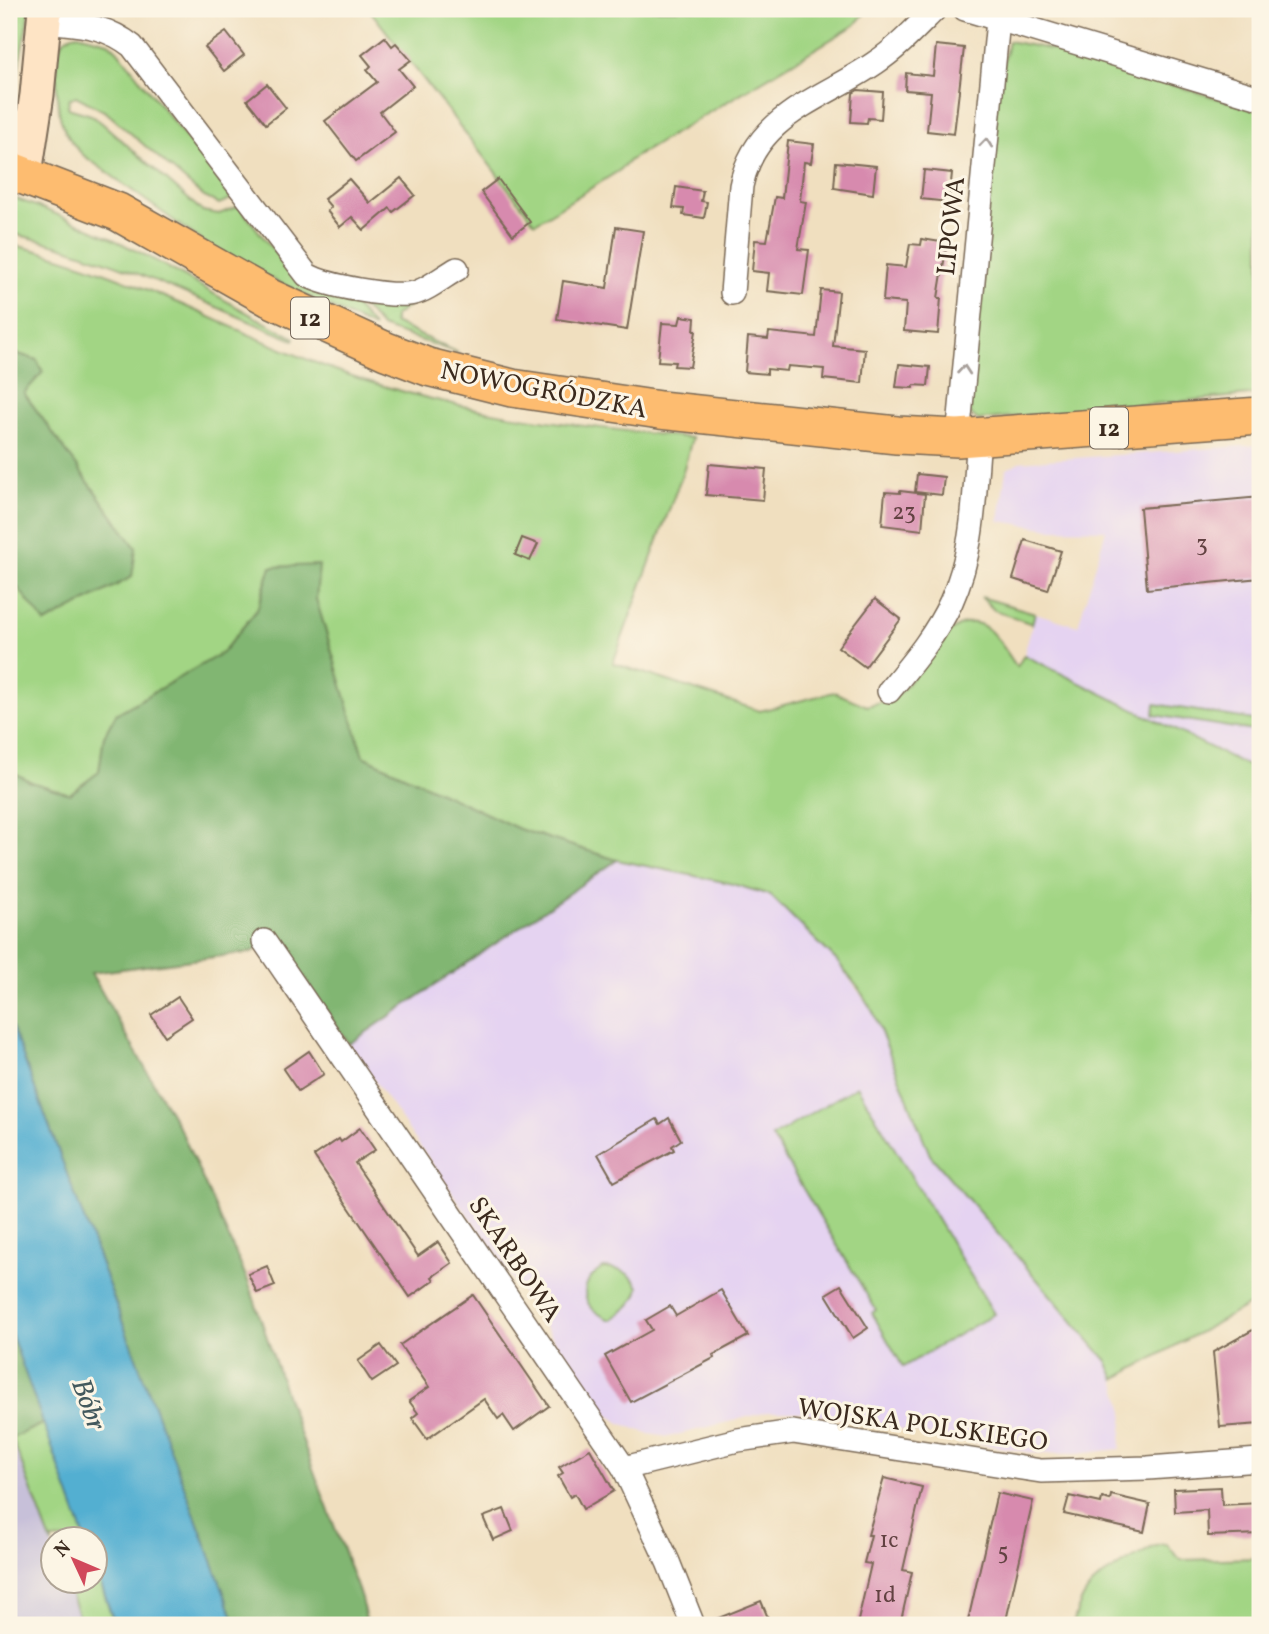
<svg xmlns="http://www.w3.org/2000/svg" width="1269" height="1634" viewBox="0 0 1269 1634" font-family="Vollkorn,serif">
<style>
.built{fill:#e5d3f1}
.industrial{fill:#c7c0d9}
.green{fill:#a2d584;stroke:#6e8051;stroke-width:2}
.forest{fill:#81b672;stroke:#5e7048;stroke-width:2}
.water{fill:#53afd1;stroke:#476c78;stroke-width:2}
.building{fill:#d78aae}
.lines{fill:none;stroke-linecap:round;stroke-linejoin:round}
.minor-casing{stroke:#7a6956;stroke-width:26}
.secondary-casing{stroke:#7a6956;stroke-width:37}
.primary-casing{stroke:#7a6956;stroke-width:40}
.minor{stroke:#fff;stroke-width:23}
.secondary{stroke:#fee4c5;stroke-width:33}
.primary{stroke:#fdbc6f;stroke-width:37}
.oneway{stroke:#a79f9a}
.labels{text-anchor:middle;stroke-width:6;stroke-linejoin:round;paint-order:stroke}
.number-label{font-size:23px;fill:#624242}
.shield{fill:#fcf5e5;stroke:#75675a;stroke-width:2}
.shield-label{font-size:24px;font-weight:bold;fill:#3b2a1e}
.street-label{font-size:26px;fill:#3b2a1e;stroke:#fcf5e5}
.water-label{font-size:28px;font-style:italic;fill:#43595d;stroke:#fcf5e5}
</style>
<rect width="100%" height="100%" fill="#fcf5e5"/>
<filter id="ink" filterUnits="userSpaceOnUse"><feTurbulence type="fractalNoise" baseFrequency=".0143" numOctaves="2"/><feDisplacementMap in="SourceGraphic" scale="14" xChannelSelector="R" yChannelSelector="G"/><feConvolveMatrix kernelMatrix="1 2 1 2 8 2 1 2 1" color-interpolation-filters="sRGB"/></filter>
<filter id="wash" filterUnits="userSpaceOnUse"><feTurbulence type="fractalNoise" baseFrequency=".00686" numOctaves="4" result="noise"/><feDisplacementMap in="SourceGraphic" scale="28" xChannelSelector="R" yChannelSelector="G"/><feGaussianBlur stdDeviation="1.57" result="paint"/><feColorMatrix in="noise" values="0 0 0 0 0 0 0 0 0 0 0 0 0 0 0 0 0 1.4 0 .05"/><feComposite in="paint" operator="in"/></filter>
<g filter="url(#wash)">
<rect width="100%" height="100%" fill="#f0dfbf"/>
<g class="built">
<polygon points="1260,445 1260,772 1024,655 1035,613 1078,626 1106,530 1053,529 999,521 1006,470 1019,462"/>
<polygon points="617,860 729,883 770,895 836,960 873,1012 953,1183 1107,1361 1115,1379 1124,1412 1120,1449 1076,1454 1032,1453 804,1412 767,1412 669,1437 649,1434 620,1423 604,1411 349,1044"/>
</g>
<polygon class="industrial" points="9,1434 12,1438 52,1545 52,1582 66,1582 82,1625 9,1625"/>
<g class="green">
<polygon points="9,9 30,9 9,114"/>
<polygon points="369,9 868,9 855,25 630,160 620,170 535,223"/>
<path d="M78,34L108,42L117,50L233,198L219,204L204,197L106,112L76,96L69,99L68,108L91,115L102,123L202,211L219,214L239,206L288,269L343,292L374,328L223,256L83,155C74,146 66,136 62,123C56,108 55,61 60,46C63,38 70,35 78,34Z"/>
<polygon points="1008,41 1060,51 1260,111 1260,394 978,420 968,412 996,103"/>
<path d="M9,196C54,212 98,231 141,253C193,280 242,312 295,338L294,340C200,302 109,254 9,233Z"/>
<path d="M9,244C119,267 219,326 324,366C446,412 564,425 692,438L683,472L613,663L760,711L834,692L867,706C876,703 890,701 897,695C919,677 952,600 988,629C1000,639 1008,655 1017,667L1024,655L1260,772V1299L1115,1379L1107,1361L930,1155L873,1012L859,989L836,960L770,895L729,883L617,860L519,829L363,756L316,599L318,566L271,567L257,610L222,653L116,714L104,736L99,772L69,794L31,782L9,770V576L46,623L71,608L136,548L24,393L37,360L9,351Z"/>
<polygon points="351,293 415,301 394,317 394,323 458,353 381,327"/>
<polygon points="981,597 1035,613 1032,624 994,610"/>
<polygon points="1155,704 1260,721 1260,732 1154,715"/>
<polygon points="857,1086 994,1314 903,1367 872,1313 876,1310 772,1137"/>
<path d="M603,1268C620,1269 630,1271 639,1287C636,1304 624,1310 611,1320C583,1309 574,1286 603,1268Z"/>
<polygon points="44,1423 85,1539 52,1540 52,1545 12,1438"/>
<path d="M1166,1544L1181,1560L1260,1558V1625H1073C1084,1583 1097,1579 1132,1559C1144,1553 1152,1545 1166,1544Z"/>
<polygon points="95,1567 115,1625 82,1625 66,1582 94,1582"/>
</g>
<g class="forest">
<polygon points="9,351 37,360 43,372 24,393 136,548 132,577 45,623 9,576"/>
<polygon points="319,565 316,599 363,756 519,829 617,860 349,1044 273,933 253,952 91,973 182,1133 248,1281 292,1412 361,1598 367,1625 236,1625 9,1019 9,770 31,782 70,794 99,772 104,736 116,714 222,653 257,610 271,567"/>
<polygon points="9,1328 44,1423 12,1438 9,1434"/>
</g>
<polygon class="water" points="9,1019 236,1625 115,1625 95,1567 94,1540 85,1539 9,1328"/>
<g id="blocks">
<g class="building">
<polygon points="226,32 244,55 224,71 205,47"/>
<polygon points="385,37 392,46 396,43 411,60 399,69 413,86 380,112 395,132 356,161 325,121 377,82 367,70 371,66 362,55"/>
<polygon points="936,45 964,48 954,134 927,131 931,92 905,90 906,73 933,76"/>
<polygon points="267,84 286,108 266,124 247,100"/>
<polygon points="858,90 883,92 881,119 868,118 867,123 851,122 853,93"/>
<polygon points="788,141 814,144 811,163 804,162 800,201 806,202 798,249 809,250 803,295 767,291 769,273 752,271 755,240 767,241 775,197 782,198"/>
<polygon points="836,162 876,166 873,194 834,188"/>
<polygon points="924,170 952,173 949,202 921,199"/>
<polygon points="401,178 415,195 393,212 390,208 364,230 352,217 340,227 327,211 331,207 324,199 349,179 370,203"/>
<polygon points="498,179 530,222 513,235 481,192"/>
<polygon points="676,187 703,191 701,201 707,202 704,218 683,215 684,209 673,208"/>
<polygon points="616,227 643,231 627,330 557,319 563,281 607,288"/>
<polygon points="922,239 947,243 938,298 941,298 938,334 904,331 906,303 883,301 886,265 906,267 910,244 921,245"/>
<polygon points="821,290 839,292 833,346 865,349 862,383 823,379 824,369 788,366 787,371 767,369 767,374 745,372 748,337 768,339 769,332 816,337"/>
<polygon points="681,316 695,318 694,331 696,331 690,367 674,366 675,362 658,361 662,323 679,324"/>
<polygon points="899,364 930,367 928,386 914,385 913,388 896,387"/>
<polygon points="709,464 766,469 763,500 706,495"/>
<polygon points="917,474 944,477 942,495 915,492"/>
<polygon points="900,491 925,494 922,530 882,525 885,492 900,493"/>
<polygon points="1260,497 1260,578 1147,589 1140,508"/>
<polygon points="522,538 538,544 530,561 515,555"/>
<polygon points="1025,540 1061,551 1048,590 1013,579"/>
<polygon points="875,599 901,619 865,667 838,647"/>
<polygon points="178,997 192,1018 165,1036 151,1015"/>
<polygon points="309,1051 324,1074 298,1091 283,1069"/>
<polygon points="669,1118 681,1140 672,1146 674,1150 614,1182 598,1154 657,1119 660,1124"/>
<polygon points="360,1128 375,1150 355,1163 418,1256 438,1242 452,1263 432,1277 434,1280 410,1297 314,1156 339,1139 341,1142"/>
<polygon points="267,1266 275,1286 257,1293 248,1274"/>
<polygon points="841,1285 868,1328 853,1338 826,1294"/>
<polygon points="721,1290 748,1336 713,1355 714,1358 631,1402 605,1356 652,1330 646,1320 670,1306 676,1316"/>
<polygon points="473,1295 549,1406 514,1431 503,1415 498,1419 484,1399 427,1439 412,1418 418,1413 409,1401 429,1387 400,1345"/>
<polygon points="1260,1326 1260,1424 1220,1427 1213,1352"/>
<polygon points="381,1345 396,1366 372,1382 358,1361"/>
<polygon points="590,1449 614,1491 583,1509 575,1494 570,1497 558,1476 563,1473 559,1467"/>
<polygon points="884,1478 922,1487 903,1570 912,1572 900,1625 857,1625 871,1564 864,1563 871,1535 868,1535"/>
<polygon points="1221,1487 1222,1505 1260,1503 1260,1534 1208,1536 1207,1510 1175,1512 1174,1489"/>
<polygon points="997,1493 1033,1501 1005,1625 967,1625"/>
<polygon points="1111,1495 1150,1504 1144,1532 1064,1514 1069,1496 1101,1503 1102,1498 1110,1500"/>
<polygon points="504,1509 513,1531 493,1540 483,1517"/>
<polygon points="761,1601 771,1625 707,1625 706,1623"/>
</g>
</g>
</g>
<g filter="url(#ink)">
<use href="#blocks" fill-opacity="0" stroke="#7a6956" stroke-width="2"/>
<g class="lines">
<g class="minor-casing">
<g id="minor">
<polyline points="965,9 1260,98"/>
<path d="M45,21C79,25 104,24 132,46L307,275C327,286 392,298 414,293C426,291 446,275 457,269"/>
<path d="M732,293L741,186C755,115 823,99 875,63C898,48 916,28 935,9"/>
<polyline points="958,438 998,20"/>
<path d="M889,691C912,663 936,635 951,602C975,550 974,493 979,437"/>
<polyline points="264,941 624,1468 668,1562 693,1625"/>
<polyline points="624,1468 738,1440 793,1432 1041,1471 1148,1468 1260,1460"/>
</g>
</g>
<g class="secondary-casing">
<polyline id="secondary" points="25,174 37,95 45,9"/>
</g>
<g class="primary-casing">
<polyline id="primary" points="9,170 118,212 270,298 386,351 428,367 512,388 660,410 897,435 958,438 1260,416"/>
</g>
<use href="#minor" class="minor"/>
<use href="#secondary" class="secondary"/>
<use href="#primary" class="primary"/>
</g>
<defs><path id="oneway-chevron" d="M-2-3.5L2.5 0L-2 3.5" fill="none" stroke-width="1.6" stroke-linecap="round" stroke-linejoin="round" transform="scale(1.75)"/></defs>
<g class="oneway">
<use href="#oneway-chevron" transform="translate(986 143) rotate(-84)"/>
<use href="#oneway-chevron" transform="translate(964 370) rotate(-85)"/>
</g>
</g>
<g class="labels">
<g class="number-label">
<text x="904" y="519">23</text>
<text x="1202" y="551">3</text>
<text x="889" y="1547">1c</text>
<text x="1003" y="1559">5</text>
<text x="885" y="1602">1d</text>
</g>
<g class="shield">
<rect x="291" y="297.5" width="38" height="41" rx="5"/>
<rect x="1090" y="407.5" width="38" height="41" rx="5"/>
</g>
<g class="shield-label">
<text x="310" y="326">12</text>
<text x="1109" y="436">12</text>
</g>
<g class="street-label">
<text transform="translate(950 226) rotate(-84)" y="9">LIPOWA</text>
<text transform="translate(544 389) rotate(11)" y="9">NOWOGRÓDZKA</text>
<text transform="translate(516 1259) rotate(56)" y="9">SKARBOWA</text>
<text transform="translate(923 1424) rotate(8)" y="9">WOJSKA POLSKIEGO</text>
</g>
<g class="water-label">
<text transform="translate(90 1404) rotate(70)" y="10">Bóbr</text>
</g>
</g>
<rect width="1269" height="1634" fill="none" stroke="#fcf5e5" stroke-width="35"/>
<g transform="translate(74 1560) rotate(314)"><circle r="33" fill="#fcf5e5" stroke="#afa495" stroke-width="2"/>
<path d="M0-5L12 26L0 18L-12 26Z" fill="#d1495b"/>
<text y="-10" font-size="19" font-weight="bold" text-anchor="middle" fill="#3b2a1e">N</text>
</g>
</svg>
